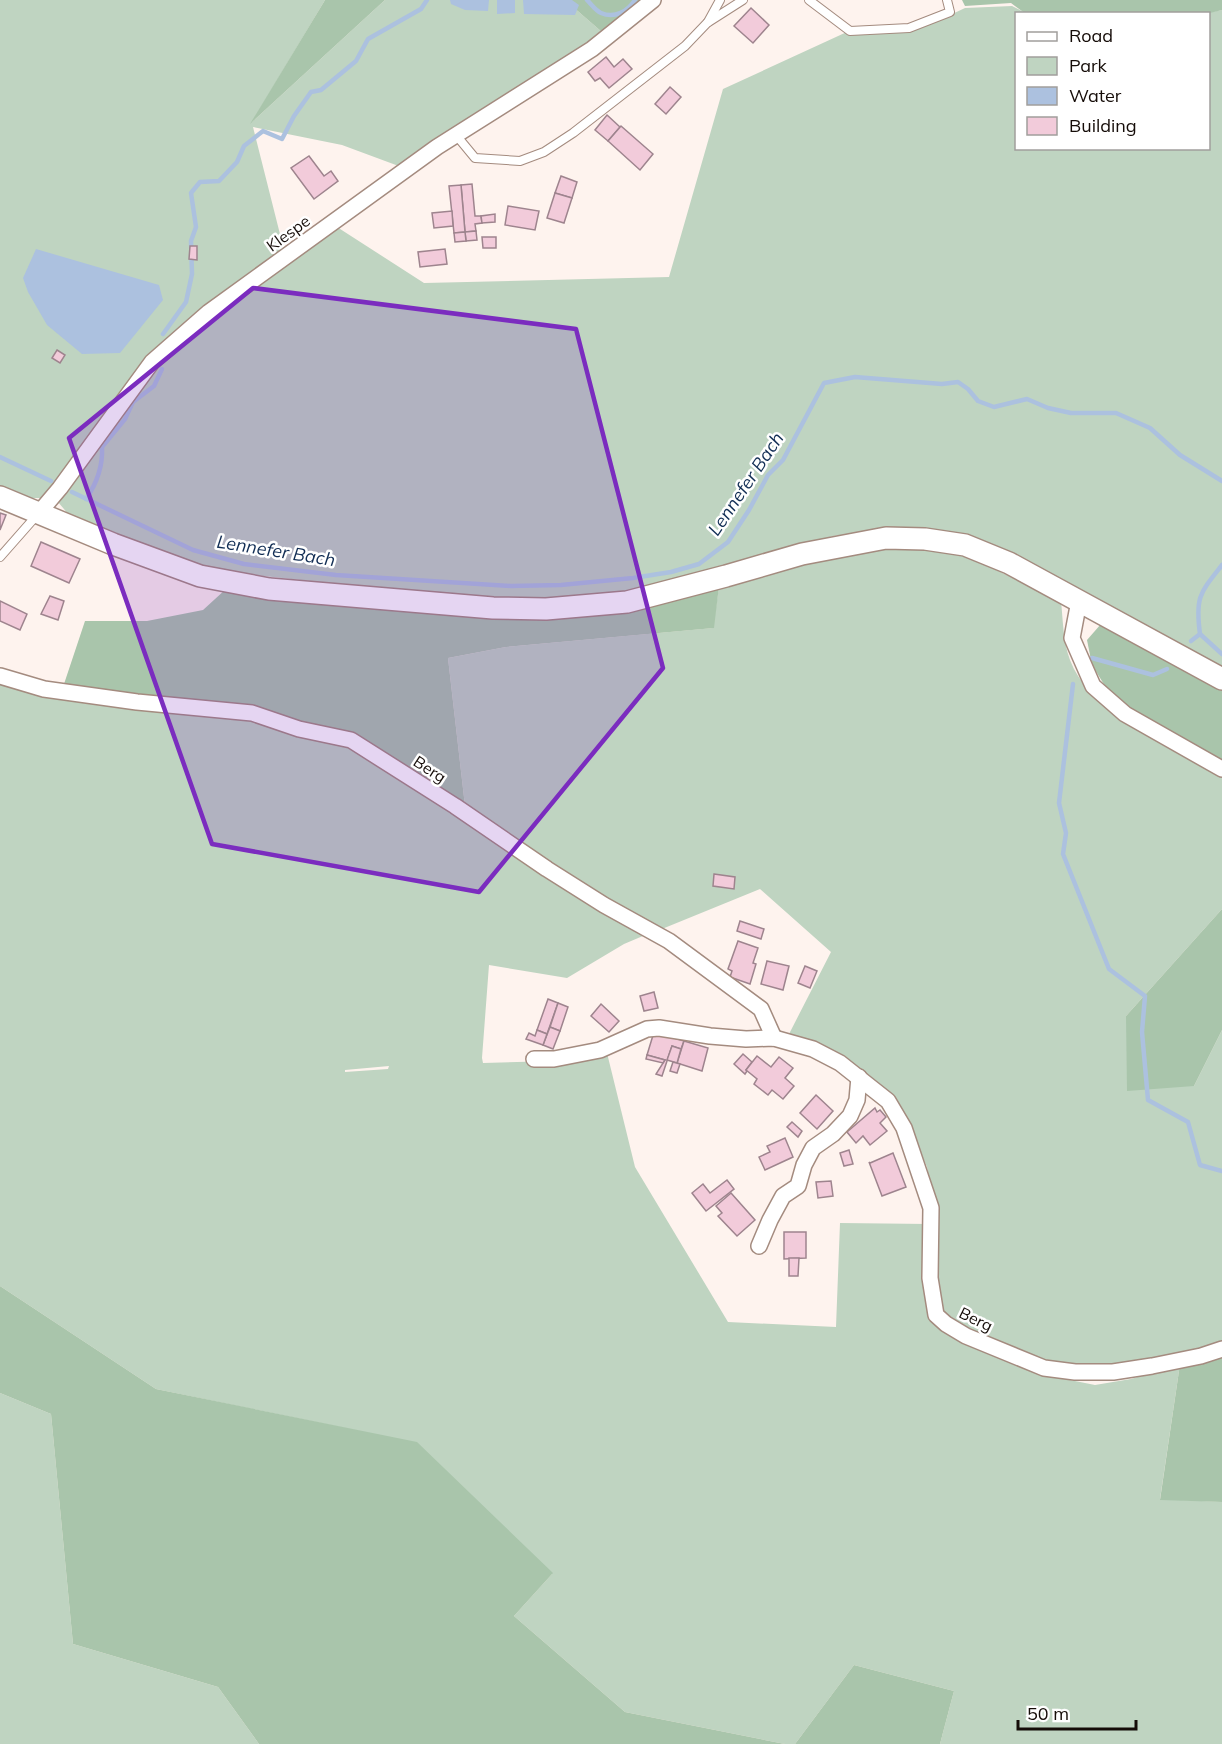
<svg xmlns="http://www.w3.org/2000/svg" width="1222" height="1744" viewBox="0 0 1222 1744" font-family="Mulish,sans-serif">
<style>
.green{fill:#bfd4c1;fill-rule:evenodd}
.forest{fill:#a9c5ab}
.water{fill:#acc1df}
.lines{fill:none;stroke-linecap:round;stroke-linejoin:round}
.stream{stroke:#acc1df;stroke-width:4.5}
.building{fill:#f2cbda;stroke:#9e848e;stroke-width:1.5}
.lane-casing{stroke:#a48b7f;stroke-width:10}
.street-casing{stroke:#a48b7f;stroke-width:18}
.secondary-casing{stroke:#a48b7f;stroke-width:24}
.lane{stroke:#fff;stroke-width:8}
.street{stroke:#fff;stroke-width:15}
.secondary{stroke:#fff;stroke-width:21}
.marked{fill:#7b2cbf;fill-opacity:0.2;stroke:#7b2cbf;stroke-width:4.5;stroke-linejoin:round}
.labels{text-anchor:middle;stroke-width:5;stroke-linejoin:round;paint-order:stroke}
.street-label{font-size:16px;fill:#150c08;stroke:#fff}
.water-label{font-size:18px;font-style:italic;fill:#112d54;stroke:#fff}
</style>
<rect width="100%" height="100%" fill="#fef3ee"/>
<g class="green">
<polygon points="0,0 325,0 252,122 385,0 565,0 610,39 404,168 342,145 253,127 285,254 185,327 44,498 27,498 0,486"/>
<polygon points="1012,6 1026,13 1016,14 1016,148 1208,148 1208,14 1206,13 1222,10 1222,667 1165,637 902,529 833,536 719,571 615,594 497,601 207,570 69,515 58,502 152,369 187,336 337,227 424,283 669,277 723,89 849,31 880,32 948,16 965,8"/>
<path d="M897,544L969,557L1061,601C1063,620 1063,641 1070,660C1090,714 1174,750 1222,777V909L1126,1016L1194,1086L1222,1030V1343L1147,1362L1062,1368L1003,1348L939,1313L933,1206L927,1167L914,1136L899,1108L788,1036L831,952L760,889L657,931L599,899L465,806L448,658L506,647L713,628L719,586L834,557Z"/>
<path d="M0,680L202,710L342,741L650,933L624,944L567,978L489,965L482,1058L483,1063L554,1061L607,1053L635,1167L728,1322L836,1327L840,1223L929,1224L931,1316L1050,1376L1095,1385L1131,1379L1180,1364L1160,1499L1222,1502V1744H940L954,1691L854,1665L795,1744H785L625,1712L514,1616L552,1574L417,1443L156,1389L0,1286ZM389,1066L388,1069L345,1072V1070Z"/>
<polygon points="0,1393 51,1414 73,1644 218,1687 259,1744 0,1744"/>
</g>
<g class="forest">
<polygon points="325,0 385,0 250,124"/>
<polygon points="565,0 643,0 610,39"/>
<polygon points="962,0 1222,0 1222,10 1206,14 1026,14 1011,3 965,6"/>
<polygon points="719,586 714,628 506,647 448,658 465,806 437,786 385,754 242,713 62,690 85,621 147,621 203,610 226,589 498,618"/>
<polygon points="1101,624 1222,691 1222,763 1115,702 1092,665 1087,640"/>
<polygon points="1222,909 1222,1030 1194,1086 1127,1091 1126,1016"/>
<polygon points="0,1286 156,1389 417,1442 553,1573 514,1616 625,1712 785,1744 259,1744 218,1687 73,1644 51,1414 0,1393"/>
<polygon points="1222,1352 1222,1502 1160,1500 1180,1364"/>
<polygon points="854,1665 954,1691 940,1744 795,1744"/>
</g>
<g class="water">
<polygon points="450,0 489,0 488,11 465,10 451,4"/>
<polygon points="497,0 515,0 515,13 497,14"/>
<polygon points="523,0 572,0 579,5 575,15 524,14"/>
<polygon points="36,249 159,285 163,300 120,353 82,354 47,325 28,292 23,278"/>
</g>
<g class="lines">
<g class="stream">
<path d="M587,0C591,4 596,11 601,13C615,19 628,11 635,0"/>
<polyline points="163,334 186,302 192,274 191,241 196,227 191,193 200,182 219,181 237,162 244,146 263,131 282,139 294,116 311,92 321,90 356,61 368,39 421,9 427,0"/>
<polyline points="0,457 51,481"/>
<polyline points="72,492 193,550 244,564 336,575 511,586 561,585 633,578 671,572 699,564 728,542 749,510 768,475 783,460 824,383 855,377 942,384 958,382 968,389 978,401 994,407 1027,399 1048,408 1071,413 1116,413 1150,428 1180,455 1222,481"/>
<path d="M86,499C97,483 103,466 102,447L125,419L133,402L154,386L162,369"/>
<path d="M1222,565C1200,593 1195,597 1200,634L1222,654"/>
<polyline points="1191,641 1200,634"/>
<polyline points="1092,658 1153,675 1167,669"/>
<polyline points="1073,684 1059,803 1066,833 1063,854 1109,969 1145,996 1142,1032 1148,1100 1188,1122 1200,1165 1222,1171"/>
</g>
</g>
<g class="building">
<polygon points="751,8 769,25 753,43 734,26"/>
<polygon points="606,57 614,67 623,59 632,69 609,88 600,78 595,81 588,72"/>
<polygon points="670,87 681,97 666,114 655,104"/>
<polygon points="607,115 620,127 608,141 595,130"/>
<polygon points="621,126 653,154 640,170 608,141"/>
<polygon points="309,156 324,176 331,171 338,181 314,199 291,168"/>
<polygon points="561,176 577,182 572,198 555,193"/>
<polygon points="472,184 475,216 481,216 482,223 475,224 476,231 465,232 461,185"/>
<polygon points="461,185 465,232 454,233 449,186"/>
<polygon points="555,193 572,198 564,223 547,218"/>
<polygon points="508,206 539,211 535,230 505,225"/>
<polygon points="452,211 453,226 434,228 432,213"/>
<polygon points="495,214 495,222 482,223 481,216"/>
<polygon points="476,231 477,240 466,241 465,232"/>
<polygon points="465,232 466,241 455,242 454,233"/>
<polygon points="482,237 496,237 496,248 483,248"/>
<polygon points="190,246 197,246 197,260 189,259"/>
<polygon points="445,249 447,264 420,267 418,252"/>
<polygon points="57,350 65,355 60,363 52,358"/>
<polygon points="0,513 6,515 0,530"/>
<polygon points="41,542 80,559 69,583 31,566"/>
<polygon points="50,596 64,601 58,620 41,614"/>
<polygon points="0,601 27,614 20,630 0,621"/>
<polygon points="714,874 735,877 734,889 713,886"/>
<polygon points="740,921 764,929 761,939 737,931"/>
<polygon points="738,941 758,948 753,963 756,964 750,984 730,977 732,971 728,969"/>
<polygon points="767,961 789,966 783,990 761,984"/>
<polygon points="805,966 817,971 810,988 798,983"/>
<polygon points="654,992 658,1008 644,1011 640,996"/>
<polygon points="548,999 558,1003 547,1034 537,1030"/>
<polygon points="558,1003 568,1007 560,1031 550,1027"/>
<polygon points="601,1004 619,1021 609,1032 591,1016"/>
<polygon points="550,1027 560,1031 553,1049 543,1045"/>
<polygon points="537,1030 547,1034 543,1045 526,1039 529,1033 535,1036"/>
<polygon points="654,1032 684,1041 681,1049 672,1046 662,1076 656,1074 665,1060 647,1055"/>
<polygon points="684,1041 708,1048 702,1071 677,1063"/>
<polygon points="672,1046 681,1049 677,1063 667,1060"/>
<polygon points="743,1054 752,1062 746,1070 747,1071 745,1074 734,1064"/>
<polygon points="647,1055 665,1060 663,1063 646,1059"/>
<polygon points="757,1056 771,1067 779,1057 793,1068 785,1078 794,1086 783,1099 772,1090 768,1095 754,1084 757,1079 746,1070"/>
<polygon points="673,1062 680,1064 677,1073 670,1071"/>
<polygon points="816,1095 833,1111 817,1129 800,1113"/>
<polygon points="875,1108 877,1112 880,1110 886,1117 880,1123 887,1131 870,1145 863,1136 856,1143 847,1132"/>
<polygon points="792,1122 802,1131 798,1137 787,1127"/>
<polygon points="785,1138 793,1157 765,1170 759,1157 770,1152 767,1146"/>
<polygon points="849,1150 853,1164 844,1166 840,1153"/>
<polygon points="893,1153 906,1187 882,1196 869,1162 870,1163"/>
<polygon points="727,1180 734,1189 706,1211 692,1193 703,1184 710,1193"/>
<polygon points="831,1181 833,1196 818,1198 816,1182"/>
<polygon points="731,1193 755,1220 737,1236 718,1216 722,1213 716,1206"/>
<polygon points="784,1232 806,1232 806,1258 784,1259"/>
<polygon points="789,1258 799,1258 798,1276 789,1276"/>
</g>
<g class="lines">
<g class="lane-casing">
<g id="lane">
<polyline points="809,0 850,31 909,28 950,12 947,0"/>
<polyline points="708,22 720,0"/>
<polyline points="456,135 475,158 520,161 544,152 573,133 685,46 707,23 743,0"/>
<polyline points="0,557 37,515"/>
</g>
</g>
<g class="street-casing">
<g id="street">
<polyline points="38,514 60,488 152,362 209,312 437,147 592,49 653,0"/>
<polyline points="1079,601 1072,638 1093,686 1125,714 1222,769"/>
<polyline points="0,676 44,689 137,702 252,713 299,729 351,740 455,806 547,869 604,905 669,941 761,1009 774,1038"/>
<polyline points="534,1059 554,1059 600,1050 647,1029 659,1028 710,1036 746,1039 774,1038 813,1049 840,1063 888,1101 904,1128 931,1208 930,1278 936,1315 946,1324 966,1336 1044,1368 1075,1372 1113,1372 1152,1366 1201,1356 1222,1349"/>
<polyline points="759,1246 770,1220 783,1196 798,1186 804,1165 813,1148 833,1134 850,1116 857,1100 859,1077"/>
</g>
</g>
<g class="secondary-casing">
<polyline id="secondary" points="0,497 113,544 200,576 269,589 493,608 546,609 627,602 726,576 802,554 886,538 925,539 965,545 1009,563 1222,679"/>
</g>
<use href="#lane" class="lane"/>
<use href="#street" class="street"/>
<use href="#secondary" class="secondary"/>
</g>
<path class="marked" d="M253,288L576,329L663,668L479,892L212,844L69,438Z"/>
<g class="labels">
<g class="street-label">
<text transform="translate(288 233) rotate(-36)" y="6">Klespe</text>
<text transform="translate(430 769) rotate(33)" y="6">Berg</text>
<text transform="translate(976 1319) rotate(26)" y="6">Berg</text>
</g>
<g class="water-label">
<text transform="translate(746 484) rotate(-56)" y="6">Lennefer Bach</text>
<text transform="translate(276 551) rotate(9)" y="6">Lennefer Bach</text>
</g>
</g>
<rect x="1015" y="12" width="195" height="138" fill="#ffffff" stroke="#a19e9c" stroke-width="1.5"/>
<rect x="1027" y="32" width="30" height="9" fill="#ffffff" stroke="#a19e9c" stroke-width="1.5"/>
<text x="1069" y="42" font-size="18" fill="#150c08">Road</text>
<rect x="1027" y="57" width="30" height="18" fill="#bfd4c1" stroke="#a19e9c" stroke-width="1.5"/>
<text x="1069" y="72" font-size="18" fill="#150c08">Park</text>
<rect x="1027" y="87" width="30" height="18" fill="#acc1df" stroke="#a19e9c" stroke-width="1.5"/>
<text x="1069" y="102" font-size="18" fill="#150c08">Water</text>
<rect x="1027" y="117" width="30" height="18" fill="#f2cbda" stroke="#a19e9c" stroke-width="1.5"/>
<text x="1069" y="132" font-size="18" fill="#150c08">Building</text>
<path d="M1018 1720v9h118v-9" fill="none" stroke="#150c08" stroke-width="3"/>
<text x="1027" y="1720" font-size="18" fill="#150c08" stroke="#ffffff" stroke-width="4.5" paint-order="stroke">50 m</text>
</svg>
